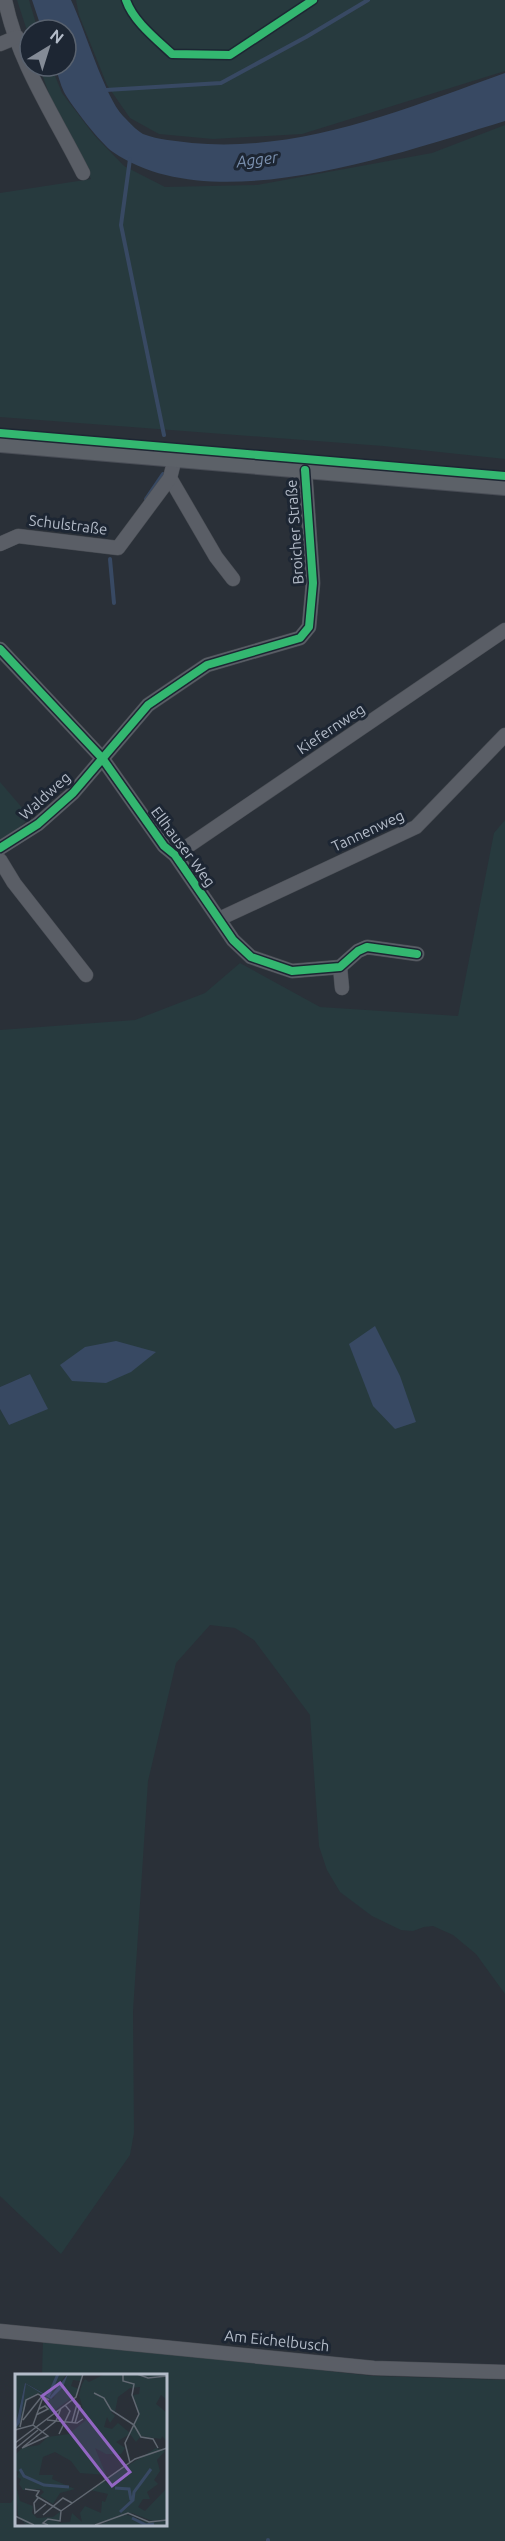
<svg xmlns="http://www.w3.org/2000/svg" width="505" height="2541" viewBox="0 0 505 2541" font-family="Ubuntu,sans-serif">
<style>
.green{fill:#273a3e}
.water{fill:#384963}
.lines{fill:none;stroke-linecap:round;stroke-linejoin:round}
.stream{stroke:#384963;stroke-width:4}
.minor-casing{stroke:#484c53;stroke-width:15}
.major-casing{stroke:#484c55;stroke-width:18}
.minor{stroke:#5a5e66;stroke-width:14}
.major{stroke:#5c6168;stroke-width:16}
.cycleway-casing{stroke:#1d2633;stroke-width:11}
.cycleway{stroke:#33b770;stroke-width:8}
.labels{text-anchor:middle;stroke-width:6;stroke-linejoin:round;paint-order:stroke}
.street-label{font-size:15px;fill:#b4bcc9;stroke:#1d2633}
.water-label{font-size:16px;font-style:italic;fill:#7c92b1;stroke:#1d2633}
.inset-river{fill:none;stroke:#384963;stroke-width:3}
.inset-road{fill:none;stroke:#616872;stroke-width:1.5}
.view{fill:#9266c3;fill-opacity:0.15;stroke:#9266c3;stroke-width:3}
.inset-edge{fill:none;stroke:#b4bcc9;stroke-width:3}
</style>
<rect width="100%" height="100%" fill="#2a3038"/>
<g class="green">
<polygon points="17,0 29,0 38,30 30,30 30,40"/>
<polygon points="76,0 505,0 505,71 302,134 213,139 159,134 130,118 107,85 79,15"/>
<polygon points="39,66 51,66 62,93 94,135 124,166 165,187 257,185 432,153 505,125 505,459 383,446 0,417 0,193 91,179 51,99"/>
<polygon points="0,782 30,817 0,846"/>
<polygon points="505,820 505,1994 476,1954 453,1935 433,1926 424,1927 413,1931 401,1930 372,1916 340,1892 327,1870 319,1846 310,1715 254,1640 235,1628 210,1625 176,1663 148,1781 133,2011 134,2133 130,2155 61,2254 0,2196 0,1409 9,1425 30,1374 0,1387 0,1030 135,1020 205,993 240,963 320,1007 458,1016 494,833"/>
<polygon points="43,2339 373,2376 505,2380 505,2541 0,2541 0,2503 11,2503 16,2495 16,2524 165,2524 165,2376 42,2376"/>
</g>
<g class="water">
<path d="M32,0H71C84,27 105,97 123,116C129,122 136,130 143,134C159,140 176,141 192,143C300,153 405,109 505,73V121C398,153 213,221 113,152C101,144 71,105 64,92C60,84 58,74 55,66H66V30H42Z"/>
<polygon points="375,1326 400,1376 416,1422 395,1429 373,1406 349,1344"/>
<polygon points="116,1341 156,1352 131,1372 106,1383 72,1381 60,1365 85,1347"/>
<polygon points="30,1374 48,1409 9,1425 0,1409 0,1387"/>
</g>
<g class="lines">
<g class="stream">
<polyline points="106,90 221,83 306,37 368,0"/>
<polyline points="130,159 121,225 164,435"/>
<polyline points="146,499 163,474"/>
<polyline points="110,559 114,603"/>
<polyline points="268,2541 268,2540"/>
</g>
<g class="minor-casing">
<g id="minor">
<path d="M5,0C18,63 55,117 83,173"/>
<polyline points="0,44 17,37"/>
<polyline points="170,478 216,557 233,579"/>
<polyline points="0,544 18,536 118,548 170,478 175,458"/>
<polyline points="0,649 102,758 164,846 175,855 233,940 251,957 292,971 340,967 358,951 367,947 417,954"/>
<polyline points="0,848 38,824 73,793 148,705 207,665 300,638 309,627 313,583 305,470"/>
<polyline points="175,855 505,630"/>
<polyline points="0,860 14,883 86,975"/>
<polyline points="219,919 416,827 505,735"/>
<polyline points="340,967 342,988"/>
<polyline points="0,2331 374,2368 505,2372"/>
</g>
</g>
<g class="major-casing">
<polyline id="major" points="0,444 505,487"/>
</g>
<use href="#minor" class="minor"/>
<use href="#major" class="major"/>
<g class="cycleway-casing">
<g id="cycleway">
<path d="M126,0C133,21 156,39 172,54L230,55L313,0"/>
<polyline points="0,433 505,476"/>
<polyline points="0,649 102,758 164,846 175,855 233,940 251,957 292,971 340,967 358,951 367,947 417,954"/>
<polyline points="0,848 38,824 73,793 148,705 207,665 300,638 309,627 313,583 305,470"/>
</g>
</g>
<use href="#cycleway" class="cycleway"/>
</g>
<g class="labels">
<g class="street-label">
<text transform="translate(68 525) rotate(7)" y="5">Schulstraße</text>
<text transform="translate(295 532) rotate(-94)" y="5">Broicher Straße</text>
<text transform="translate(331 729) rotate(-34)" y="5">Kiefernweg</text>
<text transform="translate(45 796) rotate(-42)" y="5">Waldweg</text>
<text transform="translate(368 831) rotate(-25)" y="5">Tannenweg</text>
<text transform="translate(183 847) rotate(53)" y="5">Ellhauser Weg</text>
<text transform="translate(277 2341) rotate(6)" y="5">Am Eichelbusch</text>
</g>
<g class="water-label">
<text transform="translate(257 159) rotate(-7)" y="6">Agger</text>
</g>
</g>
<g transform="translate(15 2374)">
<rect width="152" height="152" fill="#2a3038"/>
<path d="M1,0H51L36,23L10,9L0,53ZM53,0H66V7L58,6L56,12L64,15L62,20L36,39L30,31L35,27L23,19L12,25L5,52L0,56L5,49L11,10L38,25ZM90,0H151V25L146,21L141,30L151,38V66L147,62L146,65L126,62L121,68L115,60L101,68L110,74L106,80H91L80,74L91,101L65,99L56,87L40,78L28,83L24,101H38L37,105L60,115L45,119L38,130L25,122L29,118L26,115L8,116L4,110L6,105L2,103L4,98L0,96V81L7,74L24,71L33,63L54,60L71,46L64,21L67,10L70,5L74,8ZM125,13L124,20L118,21L124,41L115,59L103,49L97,55L89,53L92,43L95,49L100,42L96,38H100L103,23L115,14ZM141,74L150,77L142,86L145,97L139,106L143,110L132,118L135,125H128L123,133L130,137L151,115V145L140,148L117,139L77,151H11L3,141L0,108L5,127L18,132L17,139L22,144L38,143L46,137L44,149L55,148L57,139L67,148L65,139L70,132L86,139L87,127L90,128L93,120L75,116L89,107L95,111L93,104ZM110,140L128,147L151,146V151H84Z" fill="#273a3e" fill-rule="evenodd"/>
<path d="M53,0L48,13L36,25L11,10L5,49L0,55L10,9L35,23Z" fill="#384963"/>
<path class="inset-river" d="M33,23L43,0M5,95L9,102L29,111L54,113M100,114L114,115L116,126M105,138L118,126L119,118L136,95M117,144L131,151L139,150"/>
<path class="inset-road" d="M108,0V7L119,10L117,21L124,40L110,69L115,89M122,0L133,4L152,2M79,19L89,24L96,36L119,51M59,26L65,32L60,49M21,41L33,35L30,32L24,35M8,46L27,22M32,46L62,49L68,45M57,48L62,30M18,51L28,23M119,51L126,63L138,65L143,74M5,53L11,26L23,20L34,26M0,56L18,51L33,62L7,74M44,60L55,37L50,31M0,69L61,23L68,0M8,73L41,47L46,34M0,75L23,56M10,115L24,117L21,122M21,122L46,137M23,124L19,129L20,139L31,130M46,137L120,85L152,74M28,141L48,124L57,129M0,142L19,151M33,151L28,149L33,145L45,147L46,137M80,151L113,139L134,148L152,146"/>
<path class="view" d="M45,9L115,98L97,112L27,22Z"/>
<rect width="152" height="152" class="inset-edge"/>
</g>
<g transform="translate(48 48) rotate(38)"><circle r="28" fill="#1d2633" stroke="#59626f" stroke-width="1.5"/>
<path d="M0-4.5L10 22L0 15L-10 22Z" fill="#848b96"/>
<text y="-9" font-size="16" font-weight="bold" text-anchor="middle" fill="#b4bcc9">N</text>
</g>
</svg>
